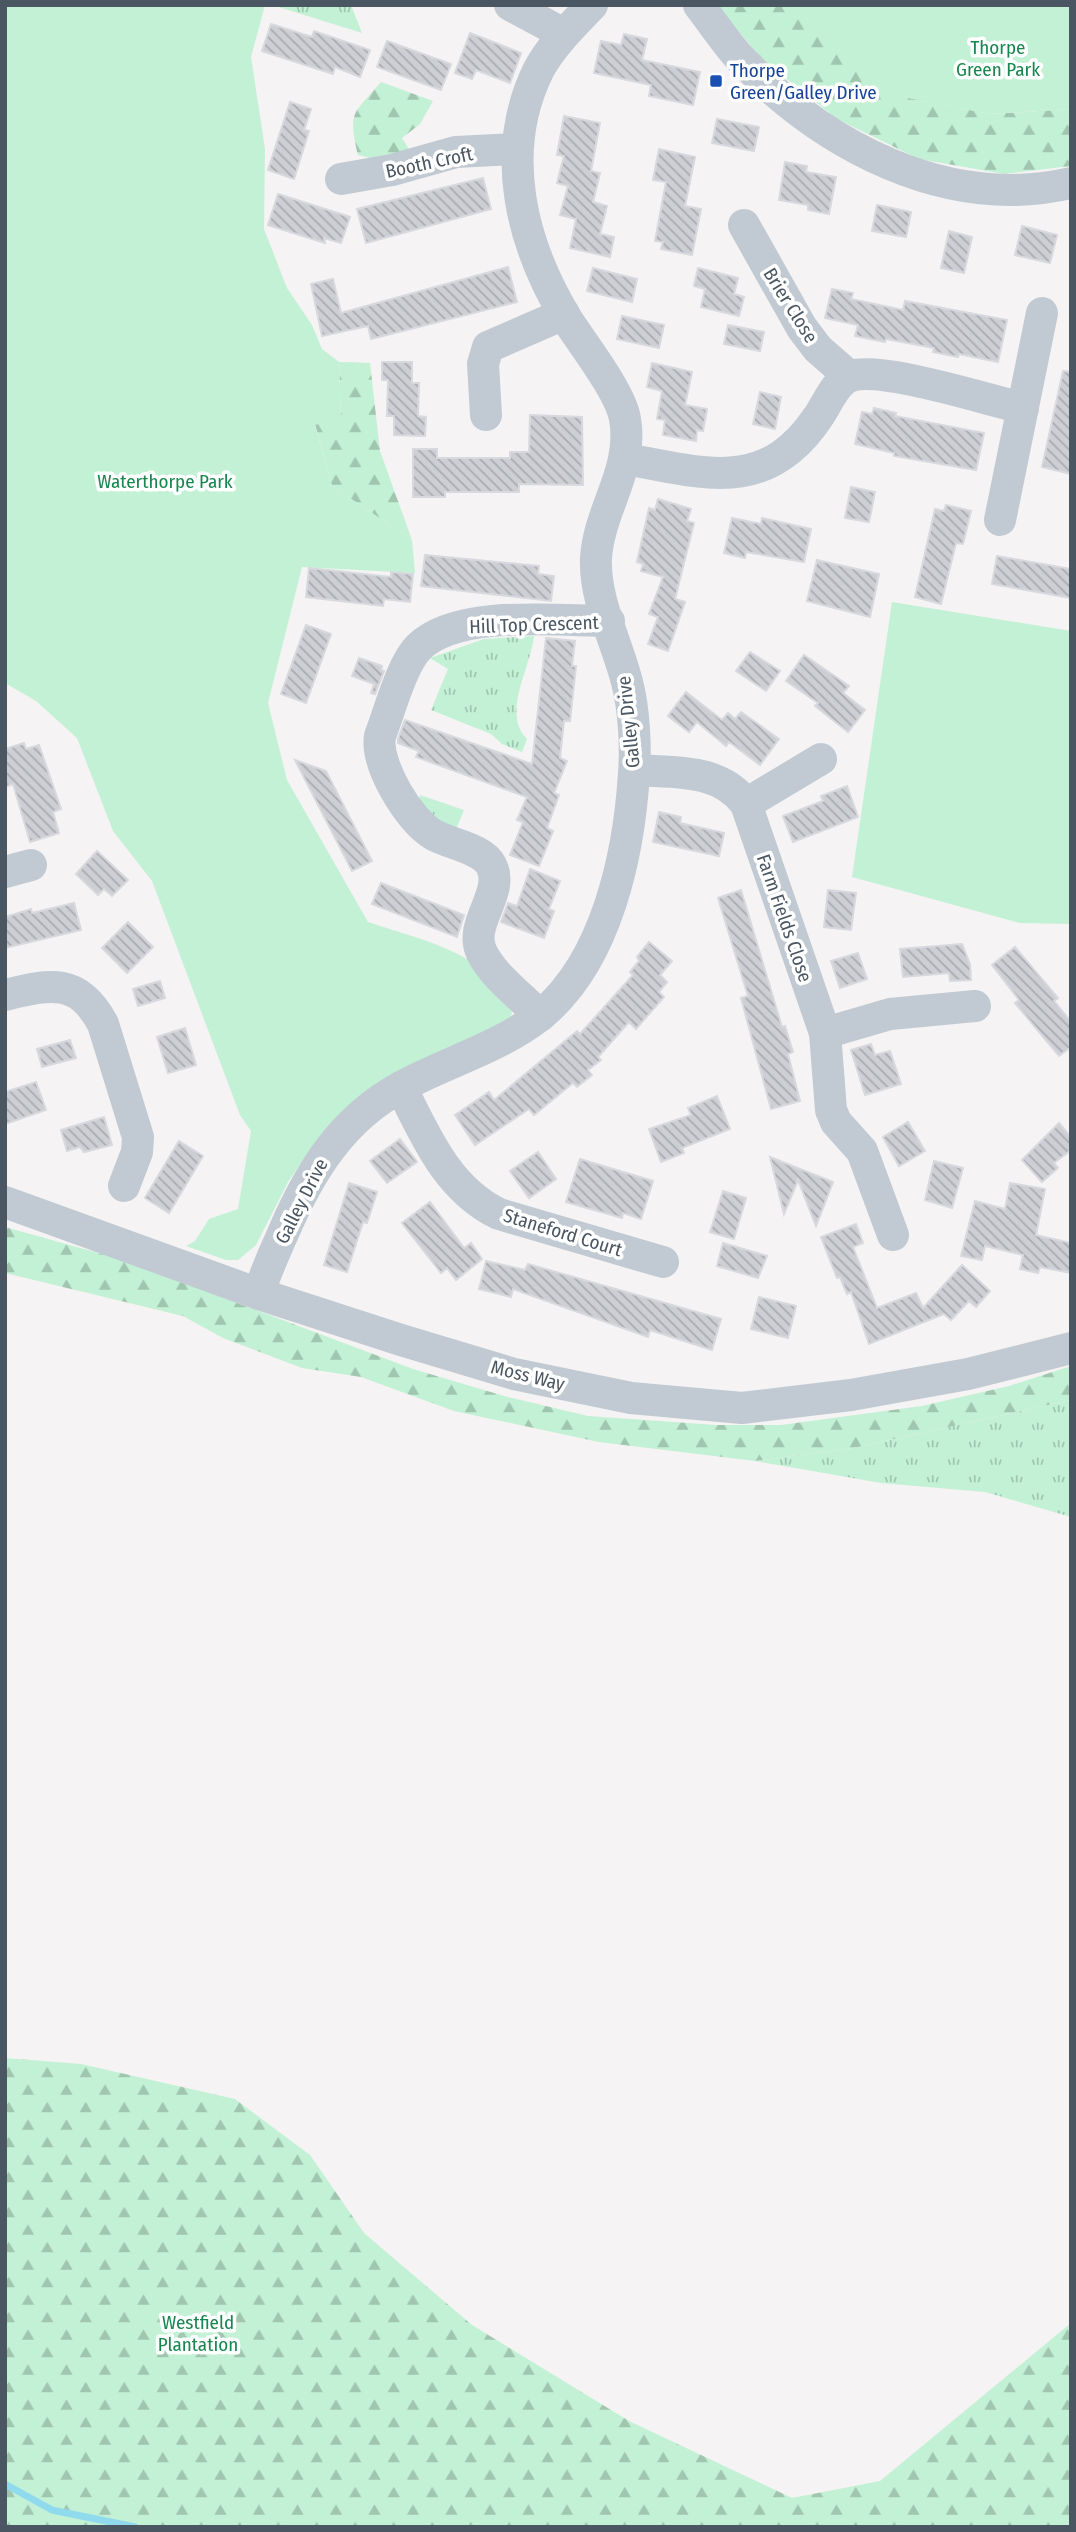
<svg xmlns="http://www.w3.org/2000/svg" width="1076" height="2532" viewBox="0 0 1076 2532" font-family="'Fira Sans Condensed',sans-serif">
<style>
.grass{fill:url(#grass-tufts)}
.forest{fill:url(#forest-firs)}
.park{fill:#c3f1d5}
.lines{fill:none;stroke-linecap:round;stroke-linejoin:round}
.stream{stroke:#90daee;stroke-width:7}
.building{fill:url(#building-back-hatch);stroke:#d7d9de;stroke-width:2}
.minor{stroke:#c1cad2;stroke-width:32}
.transit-dot{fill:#1a4fb4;stroke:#fff;stroke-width:2.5}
.labels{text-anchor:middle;stroke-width:7;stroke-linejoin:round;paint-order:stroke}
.park-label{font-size:19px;fill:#17864f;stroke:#fff}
.transit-label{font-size:19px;fill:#164399;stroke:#fff;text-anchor:start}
.street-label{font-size:19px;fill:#4a5661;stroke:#fff}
</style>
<defs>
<pattern id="grass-tufts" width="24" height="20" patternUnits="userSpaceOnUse" patternTransform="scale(1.75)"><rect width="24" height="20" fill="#c3f1d5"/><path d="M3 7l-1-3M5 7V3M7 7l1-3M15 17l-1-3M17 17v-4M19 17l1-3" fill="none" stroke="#a0c6b0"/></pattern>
<pattern id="forest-firs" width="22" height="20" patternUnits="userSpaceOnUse" patternTransform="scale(1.75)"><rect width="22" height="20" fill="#c3f1d5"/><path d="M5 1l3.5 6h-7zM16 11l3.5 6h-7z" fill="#a0c6b0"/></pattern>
<pattern id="building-back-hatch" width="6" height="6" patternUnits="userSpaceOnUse" patternTransform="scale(1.75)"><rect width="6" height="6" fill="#cdcfd5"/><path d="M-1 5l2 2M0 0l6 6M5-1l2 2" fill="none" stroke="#a8abb0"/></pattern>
</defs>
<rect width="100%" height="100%" fill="#f5f3f3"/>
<g class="grass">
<polygon points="272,5 351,5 362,33"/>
<path d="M534,636C531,667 501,714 527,739L522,752L502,744L491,734L431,710L448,669L430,658L484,639Z"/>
<polygon points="420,795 464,810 454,834 417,809"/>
<polygon points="1071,1400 1071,1517 985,1492 881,1483 755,1461 853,1448"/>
</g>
<g class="forest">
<polygon points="716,5 793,5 884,93 990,114 1071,109 1071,166 1004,174 919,159 837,119 763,60"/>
<path d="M381,82L433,101L420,124L402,138L410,151L383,161L358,155C348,110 353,115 381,82Z"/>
<polygon points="339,362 370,363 380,451 412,540 332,486 315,424 341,418"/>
<polygon points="5,1227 120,1259 413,1369 504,1396 588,1416 716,1425 781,1425 922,1406 1009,1386 1071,1366 1071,1400 853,1448 755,1461 599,1442 454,1411 361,1377 302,1368 223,1338 183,1316 5,1273"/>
<polygon points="5,2058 81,2064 235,2099 310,2155 364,2233 472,2325 629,2421 792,2498 880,2481 1071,2323 1071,2526 5,2527"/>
</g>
<g class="park">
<path d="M5,5H265L251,57L265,149L264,229L287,288L312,325L322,349L339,362L341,418L315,425L332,486L412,540L415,573L302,567L268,703L287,780L368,922C419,940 497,953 512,1014L501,1029L349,1106L318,1138L288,1182L256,1245L238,1260H226L186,1246L195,1241L209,1219L238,1209L251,1131L240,1115L152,881L113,831L77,738L36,701L5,683Z"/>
<polygon points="793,5 1071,5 1071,109 990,114 883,93"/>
<polygon points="892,602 1071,631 1071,924 1020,923 852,877"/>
</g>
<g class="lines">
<polyline class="stream" points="5,2484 52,2510 135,2527"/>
</g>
<g class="building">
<polygon points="271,24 312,37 314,31 370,50 360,77 335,67 333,74 262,51"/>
<polygon points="470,33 521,53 510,83 476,70 472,79 455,73"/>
<polygon points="624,34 647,39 642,60 700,72 693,105 649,96 651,85 594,73 601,41 621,45"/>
<polygon points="387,41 451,64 441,90 377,67"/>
<polygon points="290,102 311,109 304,130 309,131 294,179 268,170"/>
<polygon points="564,116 600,123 591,171 600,173 593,202 607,206 600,234 614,237 610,257 570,248 576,219 560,215 568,186 557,183 564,156 557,155"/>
<polygon points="717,119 759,127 754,151 712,143"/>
<polygon points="659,149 695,157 685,206 701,209 692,255 661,249 663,242 655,241 666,182 653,180"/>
<polygon points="785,162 807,166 806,172 836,177 829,214 808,210 808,205 779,200"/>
<polygon points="483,178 491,209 366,243 357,209"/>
<polygon points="278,194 350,217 341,243 324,238 325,243 268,225"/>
<polygon points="877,205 911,212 906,237 872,231"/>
<polygon points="1022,226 1057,235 1050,263 1015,255"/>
<polygon points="949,231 972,237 964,273 941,268"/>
<polygon points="508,267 517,302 371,339 368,326 322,336 311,284 333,279 341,313"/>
<polygon points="593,268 637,279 632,302 587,291"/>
<polygon points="698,268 738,278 734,294 744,297 739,316 701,307 705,289 694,286"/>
<polygon points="832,289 853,293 851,299 903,310 905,301 1007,320 998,362 959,354 958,357 933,352 934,348 886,339 885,342 855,336 858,325 825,318"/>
<polygon points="622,316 664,325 659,348 617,339"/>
<polygon points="728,325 764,332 760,351 724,344"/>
<polygon points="382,362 412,362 412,383 419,383 418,416 426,417 425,436 394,435 394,416 387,416 388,380 382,380"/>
<polygon points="652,363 692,372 685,405 707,409 703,431 697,430 696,441 663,435 665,420 657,419 662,391 647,387"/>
<polygon points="1063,371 1071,372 1071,474 1042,467"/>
<polygon points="760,392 781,397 775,429 753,424"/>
<polygon points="874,408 896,413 895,416 984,433 976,470 894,456 894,453 855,444 862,412 872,414"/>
<polygon points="530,415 582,417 583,485 519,484 519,492 445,492 445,497 413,497 413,449 437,449 437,458 510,458 510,452 529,452"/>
<polygon points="851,487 875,492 869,522 845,518"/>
<polygon points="658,499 691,509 687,521 694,523 675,599 685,602 668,651 648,644 658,617 649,614 663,577 641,571 643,564 637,562 649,508 655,510"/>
<polygon points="946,505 971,511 963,544 956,543 941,604 915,597 935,509 944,511"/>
<polygon points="732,518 761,524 762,518 811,529 804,562 746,552 745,558 724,553"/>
<polygon points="425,555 539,566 538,574 554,576 551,601 421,586"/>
<polygon points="997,556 1071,569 1071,598 992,584"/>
<polygon points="817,560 879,574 870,617 807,601"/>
<polygon points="309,568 391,577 391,572 413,574 410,602 384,599 383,606 306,597"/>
<polygon points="306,625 331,634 306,703 281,694"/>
<polygon points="546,638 575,641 572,666 576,666 570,721 564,721 560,758 567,761 554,793 559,795 547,828 553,831 539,866 510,855 523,822 517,820 527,797 416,757 419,751 398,743 398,739 405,720 532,764"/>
<polygon points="750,652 780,671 766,691 736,671"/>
<polygon points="804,655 849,686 843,693 865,710 848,732 815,706 818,703 786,681"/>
<polygon points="359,658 382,666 381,670 384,671 375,694 371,693 374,684 352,676"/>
<polygon points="686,692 722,720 728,713 735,719 741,712 779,739 760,765 729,742 726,746 697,722 689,732 668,716"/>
<polygon points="24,743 26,749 39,745 61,809 53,812 59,833 30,842 13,784 5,787 5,749"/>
<polygon points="295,760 326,771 372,861 352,871"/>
<polygon points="847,786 858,817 793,842 783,816 823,801 821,796"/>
<polygon points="659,812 681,817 680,823 724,833 719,856 653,842"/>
<polygon points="97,851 128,880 112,896 104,889 98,895 76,874"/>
<polygon points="530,869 560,881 549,909 554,911 544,938 501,922 508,903 517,906"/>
<polygon points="381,883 464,915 457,937 372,904"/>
<polygon points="741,890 782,1027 785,1026 793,1052 788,1054 800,1101 771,1109 741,998 748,996 718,898"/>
<polygon points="828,890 856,893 851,930 824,927"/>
<polygon points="74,903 81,930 5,948 5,917 31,909 32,913"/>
<polygon points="128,922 153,947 127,973 102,948"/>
<polygon points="649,942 672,961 660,975 667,982 659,992 664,997 636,1029 629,1022 598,1057 601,1060 588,1070 592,1075 577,1087 573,1083 534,1115 529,1109 475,1145 455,1115 489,1092 494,1100 577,1031 580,1034 633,975 630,972 639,961 637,957"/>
<polygon points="962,944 970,964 971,980 950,981 949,973 903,977 900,949"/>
<polygon points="1015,947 1058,998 1054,1001 1071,1022 1071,1047 1059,1056 1015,1003 1019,1000 992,965"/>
<polygon points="858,953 867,979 840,988 831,961"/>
<polygon points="160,981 165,998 138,1006 133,989"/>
<polygon points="185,1028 196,1065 168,1073 157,1037"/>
<polygon points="70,1040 76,1058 42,1067 37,1049"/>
<polygon points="871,1044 875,1055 890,1051 901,1084 865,1095 851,1050"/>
<polygon points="36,1082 46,1110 5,1124 5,1092"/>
<polygon points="717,1096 730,1129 682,1148 684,1153 661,1162 649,1129 691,1115 688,1108"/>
<polygon points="104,1117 112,1145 84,1152 80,1147 67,1151 61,1130"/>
<polygon points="908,1122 925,1151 899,1166 883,1137"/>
<polygon points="1059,1123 1071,1137 1071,1150 1054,1163 1058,1168 1042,1182 1022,1160"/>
<polygon points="400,1139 417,1162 387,1183 370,1161"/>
<polygon points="179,1141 203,1156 169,1213 145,1198"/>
<polygon points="538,1152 556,1179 529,1198 510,1171"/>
<polygon points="770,1157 833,1182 816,1226 798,1180 784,1214"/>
<polygon points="580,1159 653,1181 641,1219 623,1213 622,1218 566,1202"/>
<polygon points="934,1161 963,1168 952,1208 925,1200"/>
<polygon points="349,1183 377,1192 367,1223 363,1222 347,1272 324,1265"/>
<polygon points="1010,1183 1045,1189 1036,1235 1071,1243 1071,1273 1040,1267 1038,1273 1020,1269 1023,1255 985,1246 982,1260 961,1256 975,1201 1005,1209"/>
<polygon points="723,1191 746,1198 734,1239 710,1232"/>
<polygon points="430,1202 464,1248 471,1243 482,1259 456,1280 447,1268 441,1273 402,1223"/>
<polygon points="856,1224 863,1243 853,1247 877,1308 916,1293 923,1308 962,1265 990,1291 976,1307 969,1301 951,1320 944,1314 869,1344 851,1292 847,1294 840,1277 837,1278 821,1237"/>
<polygon points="723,1243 767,1256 758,1278 717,1266"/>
<polygon points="486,1261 525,1270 528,1264 721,1319 712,1350 650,1330 648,1337 513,1289 511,1297 479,1289"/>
<polygon points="759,1297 796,1306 788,1338 751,1329"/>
</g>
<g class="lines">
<g class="minor">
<polyline points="510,5 564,34"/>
<path d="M699,5C712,22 724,40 738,56C822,145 946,212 1071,183"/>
<polyline points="341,179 392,170 456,152 517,149"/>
<polyline points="744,225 802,328 818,349 849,376"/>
<polyline points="486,415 483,364 488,347 564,314"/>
<path d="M626,459C703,473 766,495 818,417C827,405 835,381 851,376C882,366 987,400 1023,408"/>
<polyline points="1000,520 1042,313"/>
<path d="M635,770C675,773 720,768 746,804L825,1033L831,1110L836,1122L862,1151L893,1235"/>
<polyline points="746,804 821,759"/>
<polyline points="5,872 31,865"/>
<path d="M5,995C50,984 78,977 103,1024L138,1137L137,1152L124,1186"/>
<path d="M540,1016C521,996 494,977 482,953C467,924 506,893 491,865C482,848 450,844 434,835C409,821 375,764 380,736C389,713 402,663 419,647C458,609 558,621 609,621"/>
<polyline points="825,1033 890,1014 975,1006"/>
<path d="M401,1087C425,1135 447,1189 499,1214L663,1262"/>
<polyline points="5,1202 259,1294 401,1340 514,1374 631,1398 742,1408 851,1395 968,1374 1071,1348"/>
<path d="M259,1294C265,1272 275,1252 284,1231C310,1171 342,1119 401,1087C446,1062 500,1048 542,1014C607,960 629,854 634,773C636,746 634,709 627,682C617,643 594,599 596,558C599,509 634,470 625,419C621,393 583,344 568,321C522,246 497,153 539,69C552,45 573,25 592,5"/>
</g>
</g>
<rect class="transit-dot" x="709" y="74" width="14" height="14" rx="3.5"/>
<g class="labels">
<g class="park-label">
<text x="998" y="54">Thorpe<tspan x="998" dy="22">Green Park</tspan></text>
<text x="165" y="488">Waterthorpe Park</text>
<text x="198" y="2329">Westfield<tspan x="198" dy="22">Plantation</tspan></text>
</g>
<g class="transit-label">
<text x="730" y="77">Thorpe<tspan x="730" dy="22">Green/Galley Drive</tspan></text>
</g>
<g class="street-label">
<text transform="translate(429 162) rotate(-12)" y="7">Booth Croft</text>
<text transform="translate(791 305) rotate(58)" y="7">Brier Close</text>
<text transform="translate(534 624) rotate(-2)" y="7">Hill Top Crescent</text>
<text transform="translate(628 722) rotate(-96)" y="7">Galley Drive</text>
<text transform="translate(785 918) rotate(71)" y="7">Farm Fields Close</text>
<text transform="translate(301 1201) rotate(-63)" y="7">Galley Drive</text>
<text transform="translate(563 1232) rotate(17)" y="7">Staneford Court</text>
<text transform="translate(528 1375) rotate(14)" y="7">Moss Way</text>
</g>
</g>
<rect width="1076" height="2532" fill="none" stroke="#4a5661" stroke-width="14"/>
</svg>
